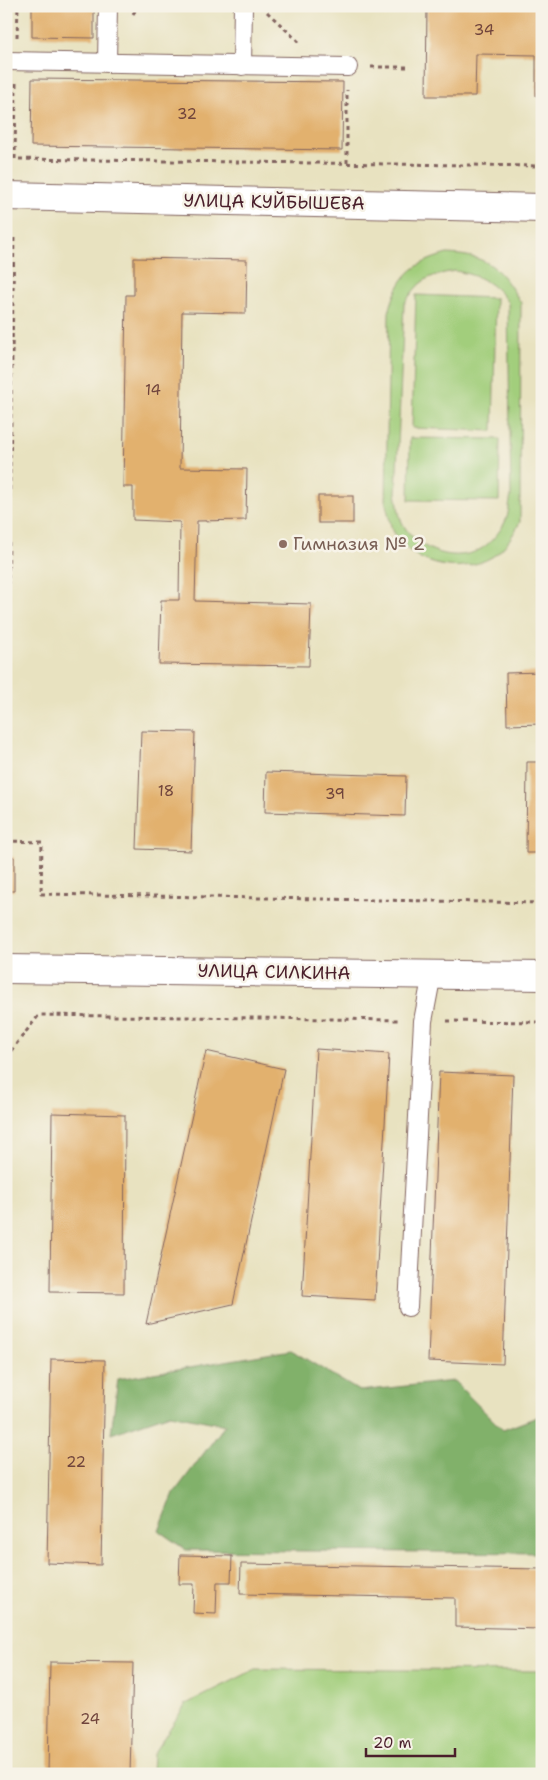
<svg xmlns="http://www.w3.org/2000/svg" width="548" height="1780" viewBox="0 0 548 1780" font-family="'Shantell Sans',sans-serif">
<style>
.green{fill:#a2ce7b;stroke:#767653;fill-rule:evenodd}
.forest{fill:#81b16b;stroke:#66684b}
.building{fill:#e2b16e}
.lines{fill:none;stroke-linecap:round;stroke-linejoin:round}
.service-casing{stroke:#81635f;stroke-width:20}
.minor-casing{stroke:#81635f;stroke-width:30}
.secondary-casing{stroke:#81635f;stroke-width:30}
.path{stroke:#81635f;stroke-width:3;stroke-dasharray:4 4;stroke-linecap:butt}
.service{stroke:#fff;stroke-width:18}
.minor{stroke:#fff;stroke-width:28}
.secondary{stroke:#fff;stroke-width:28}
.education-dot{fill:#8d6e63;stroke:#f7f3e8;stroke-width:2}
.labels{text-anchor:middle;stroke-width:5;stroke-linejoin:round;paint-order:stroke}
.number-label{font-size:15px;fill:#70443c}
.street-label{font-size:18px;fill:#4a1f2b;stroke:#f7f3e8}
.education-label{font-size:18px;fill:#785e54;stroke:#f7f3e8;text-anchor:start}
</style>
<rect width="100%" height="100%" fill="#f7f3e8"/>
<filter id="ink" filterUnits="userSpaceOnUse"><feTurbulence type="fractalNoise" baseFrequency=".02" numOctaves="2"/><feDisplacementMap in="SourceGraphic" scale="10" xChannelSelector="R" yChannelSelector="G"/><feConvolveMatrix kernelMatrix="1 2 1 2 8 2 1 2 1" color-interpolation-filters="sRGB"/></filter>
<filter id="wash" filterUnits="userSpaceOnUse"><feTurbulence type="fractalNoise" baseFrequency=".0096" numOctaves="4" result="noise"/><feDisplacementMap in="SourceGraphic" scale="20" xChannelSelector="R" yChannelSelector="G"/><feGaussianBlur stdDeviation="1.12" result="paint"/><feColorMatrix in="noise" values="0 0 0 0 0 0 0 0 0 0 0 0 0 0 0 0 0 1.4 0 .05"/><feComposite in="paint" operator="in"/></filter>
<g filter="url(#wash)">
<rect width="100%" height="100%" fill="#e8e2c0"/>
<g class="green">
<path d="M447,254C491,256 499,268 521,303L520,522C513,535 505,549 492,557C458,577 407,565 391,526C389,519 388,511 386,504L389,312C399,276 411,264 447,254ZM455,271C478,275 495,283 508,303L511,496C509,504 509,515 505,522C500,532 489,545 479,550C451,564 413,548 401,520C398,512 398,502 396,493L404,304C420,280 426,276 455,271Z"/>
<polygon points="416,295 496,298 493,431 412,428"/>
<polygon points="410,438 500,439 499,501 409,500"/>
<polygon points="256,1669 539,1671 542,1673 542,1774 152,1774 153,1754 186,1704"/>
</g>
<polygon class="forest" points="291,1350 359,1391 454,1381 503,1430 542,1415 542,1553 186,1550 159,1531 174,1493 225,1425 170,1414 111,1434 118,1379"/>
<g id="blocks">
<g class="building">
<polygon points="32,6 94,6 94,38 32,37"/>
<polygon points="427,6 542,6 542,96 536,96 536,55 476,54 475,96 426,96"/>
<polygon points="32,79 343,82 342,150 31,146"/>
<polygon points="134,258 247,260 246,313 182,312 180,468 247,469 246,520 197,521 195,601 311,604 309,666 159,664 161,600 179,600 180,522 133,520 133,487 123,487 126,295 134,295"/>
<rect x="318" y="496" width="35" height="27"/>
<polygon points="542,672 542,724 507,725 506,673"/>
<polygon points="141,731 195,732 191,851 137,849"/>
<polygon points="527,762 542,762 542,853 526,853"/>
<polygon points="266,772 406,776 405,816 265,812"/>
<polygon points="6,856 14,857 14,891 6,891"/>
<polygon points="316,1049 389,1054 375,1300 302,1296"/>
<polygon points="206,1051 284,1069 233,1304 146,1324"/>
<polygon points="439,1072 513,1075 503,1364 428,1361"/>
<polygon points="52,1113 125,1115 124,1293 50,1292"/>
<polygon points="51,1359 105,1360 101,1565 47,1563"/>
<polygon points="180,1555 232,1556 231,1582 217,1582 216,1614 193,1613 194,1584 179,1584"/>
<polygon points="241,1564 542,1569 542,1629 455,1627 455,1598 240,1594"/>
<polygon points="50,1662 133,1663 130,1774 48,1774"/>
</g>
</g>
</g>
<g filter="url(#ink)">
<use href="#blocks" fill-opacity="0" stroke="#81635f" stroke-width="1"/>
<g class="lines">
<g class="service-casing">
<g id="service">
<polyline points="6,61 348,67"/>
<polyline points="107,63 108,6"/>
<polyline points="242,66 243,6"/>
<polyline points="408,1307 423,1021 432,974"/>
</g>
</g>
<g class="minor-casing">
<polyline id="minor" points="6,196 542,208"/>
</g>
<g class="secondary-casing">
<polyline id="secondary" points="6,969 542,976"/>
</g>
<g class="path">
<polyline points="267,12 299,42"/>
<polyline points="133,14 138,6"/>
<polyline points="17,37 18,6"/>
<polyline points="371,67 408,67"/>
<polyline points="16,83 15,159 542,166"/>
<polyline points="347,163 347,90"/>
<polyline points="6,714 14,236"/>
<polyline points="6,841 42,842 41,894 542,903"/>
<polyline points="447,1021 542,1022"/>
<polyline points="6,1057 39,1015 400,1020"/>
</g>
<use href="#service" class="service"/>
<use href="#minor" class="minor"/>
<use href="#secondary" class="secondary"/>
</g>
</g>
<circle class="education-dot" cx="283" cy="544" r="5"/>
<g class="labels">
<g class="number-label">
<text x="484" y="35">34</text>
<text x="187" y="119">32</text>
<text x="153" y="395">14</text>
<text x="166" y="796">18</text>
<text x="335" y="799">39</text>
<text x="76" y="1467">22</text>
<text x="90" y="1724">24</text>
</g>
<g class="street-label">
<text transform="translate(274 202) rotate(1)" y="6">УЛИЦА КУЙБЫШЕВА</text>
<text transform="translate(274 972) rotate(1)" y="6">УЛИЦА СИЛКИНА</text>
</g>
<g class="education-label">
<text x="293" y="550">Гимназия № 2</text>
</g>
</g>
<rect width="548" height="1780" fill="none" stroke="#f7f3e8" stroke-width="25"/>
<path d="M366 1748v8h89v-8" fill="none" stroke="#4a1f2b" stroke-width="2.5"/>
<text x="373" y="1748" font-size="15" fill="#4a1f2b" stroke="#f7f3e8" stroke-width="4" paint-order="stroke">20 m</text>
</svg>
